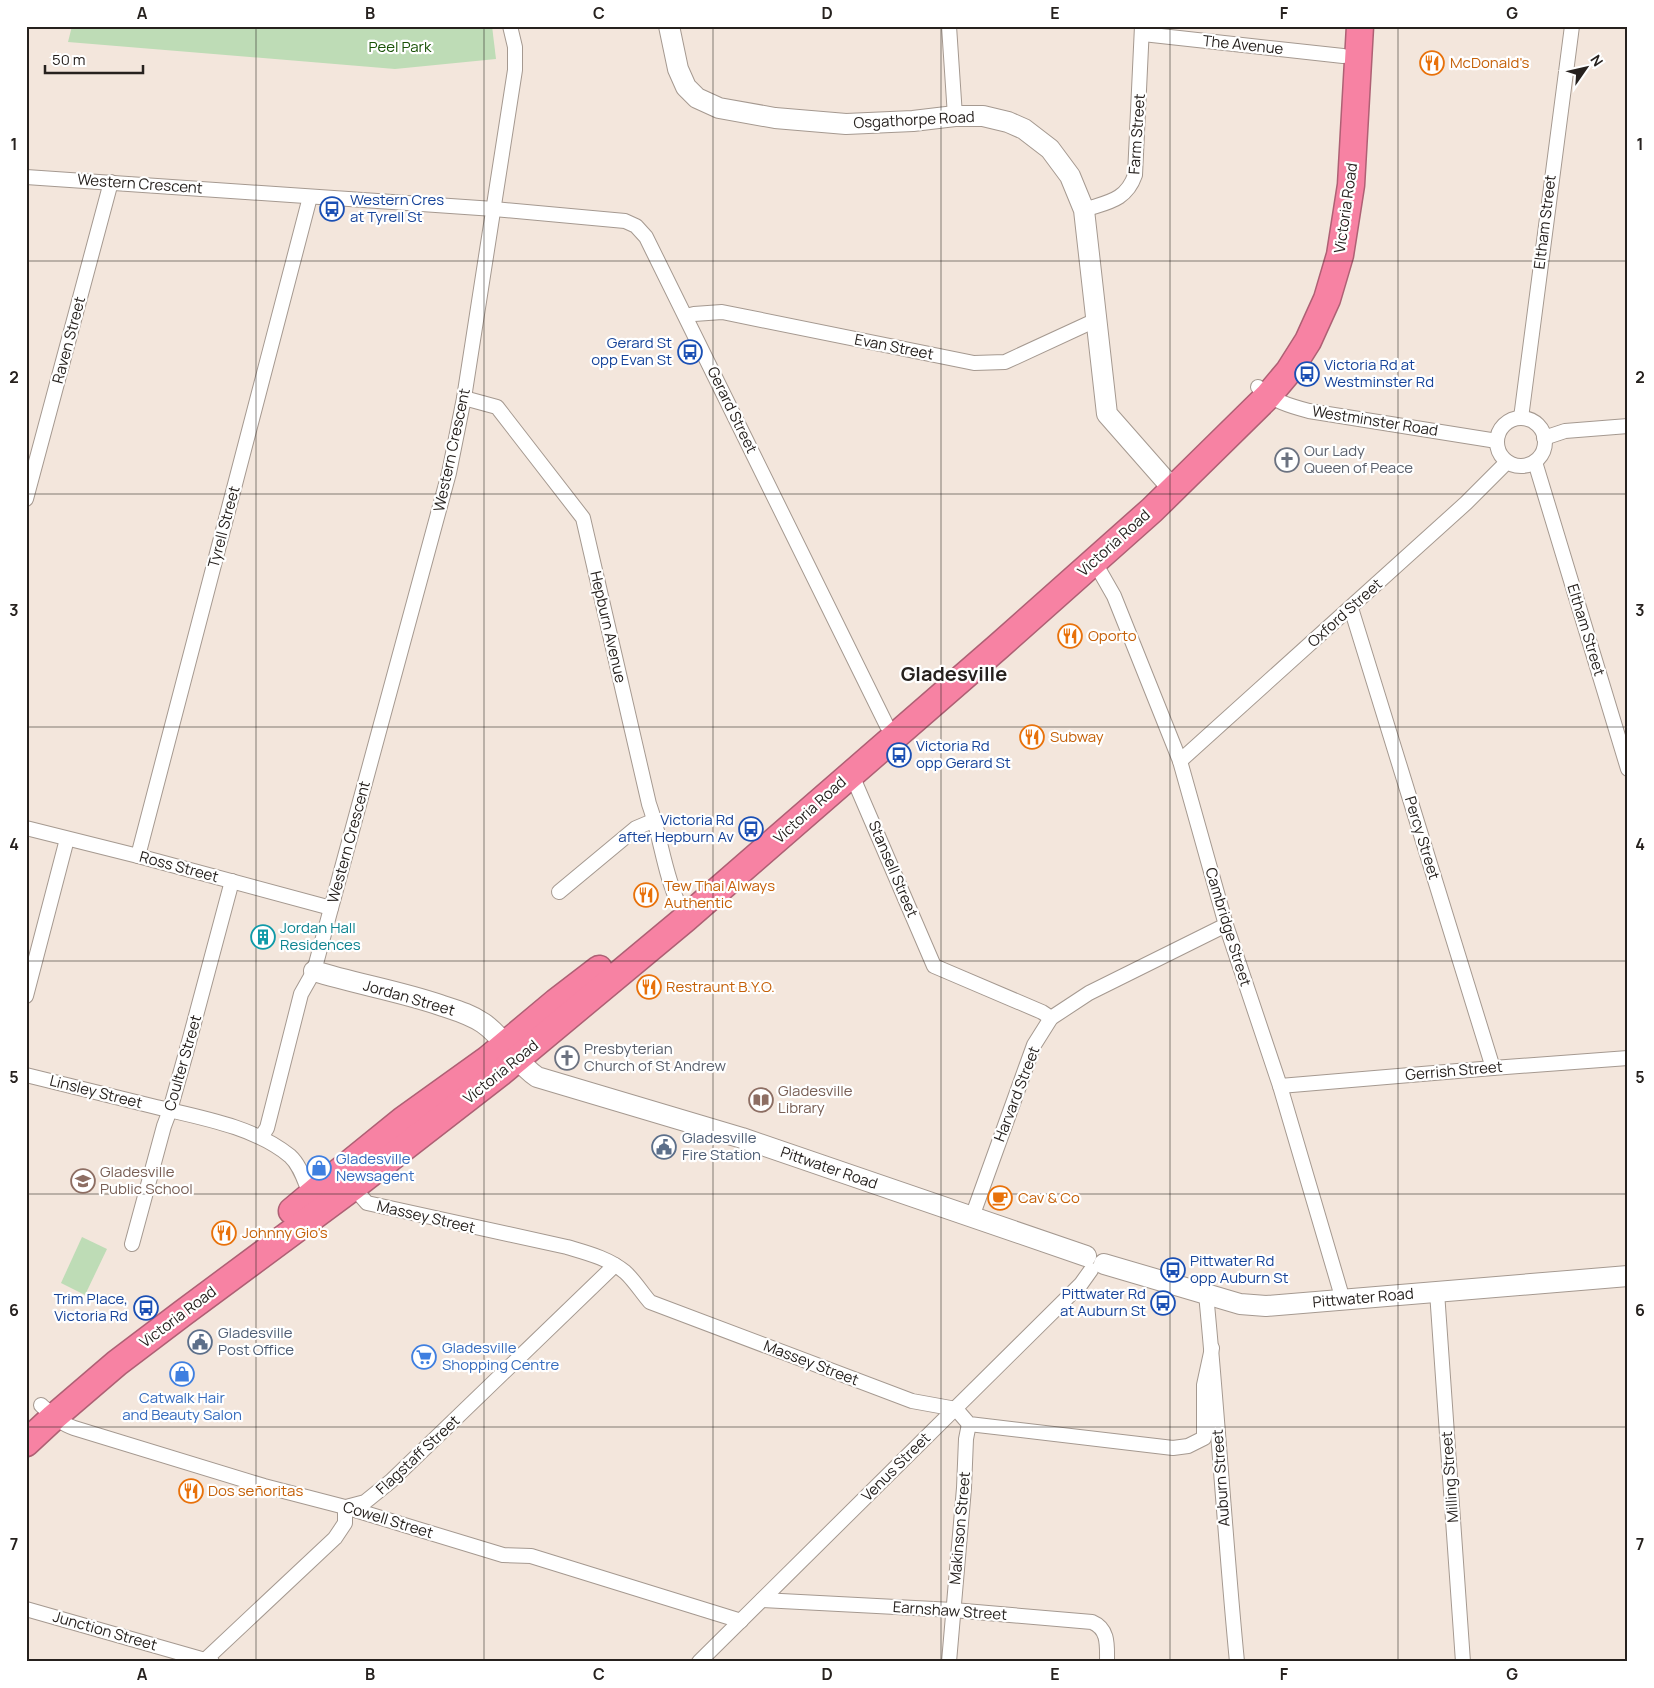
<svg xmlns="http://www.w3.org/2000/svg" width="1654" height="1688" viewBox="0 0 1654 1688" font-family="Manrope,sans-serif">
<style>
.green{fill:#bedcb6}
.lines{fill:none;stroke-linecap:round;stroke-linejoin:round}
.street-casing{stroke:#a59990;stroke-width:16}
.secondary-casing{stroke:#a59990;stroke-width:22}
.highway-casing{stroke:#ae6074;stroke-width:29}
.street{stroke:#fff;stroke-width:14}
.secondary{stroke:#fff;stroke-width:20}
.highway{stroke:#f782a3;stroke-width:26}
.grid{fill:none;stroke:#26211e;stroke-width:1;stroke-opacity:0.55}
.labels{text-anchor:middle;stroke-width:4.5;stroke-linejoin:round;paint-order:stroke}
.street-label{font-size:15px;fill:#26211e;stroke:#fff}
.park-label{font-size:15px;fill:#195206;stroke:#fff}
.food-label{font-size:15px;fill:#c56008;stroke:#fff;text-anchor:start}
.transit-label{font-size:15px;fill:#164399;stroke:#fff;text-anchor:start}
.worship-label{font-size:15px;fill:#5b616d;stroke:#fff;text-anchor:start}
.culture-label{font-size:15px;fill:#0d838f;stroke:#fff;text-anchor:start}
.education-label{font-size:15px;fill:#785e54;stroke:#fff;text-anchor:start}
.service-label{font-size:15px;fill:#4e5e75;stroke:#fff;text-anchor:start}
.shop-label{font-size:15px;fill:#366cbe;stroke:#fff;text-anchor:start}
.district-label{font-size:20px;font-weight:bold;fill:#26211e;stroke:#fff}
.neatline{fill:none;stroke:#26211e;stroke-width:2}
.grid-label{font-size:16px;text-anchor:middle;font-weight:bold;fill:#26211e}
</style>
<rect width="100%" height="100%" fill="#f3e6dc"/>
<g class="green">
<polygon points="72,26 492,26 496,59 395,69 68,42"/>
<polygon points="82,1237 107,1249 85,1295 61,1283"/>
</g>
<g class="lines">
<g class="street-casing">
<g id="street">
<polyline points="949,26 955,116"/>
<polyline points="1143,34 1343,56"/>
<polyline points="26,177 494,209 625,221 636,226 646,237 887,726"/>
<path d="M1084,210C1107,202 1126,201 1135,175L1142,26"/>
<polyline points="686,316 694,314 722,312 974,363 1005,362 1096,320"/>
<path d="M1258,387C1273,401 1290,406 1309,411L1497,441"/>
<path d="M464,398L497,407L583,518L649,804C661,837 664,873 679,905"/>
<polyline points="1521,418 1572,26"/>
<circle cx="1521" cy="442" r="24"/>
<polyline points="1544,438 1565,431 1628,426"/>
<polyline points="1535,462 1628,769"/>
<polyline points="26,499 111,182"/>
<polyline points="1094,561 1114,596 1180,761 1226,925 1280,1086 1343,1300"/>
<polyline points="1351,608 1493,1068"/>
<polyline points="1180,761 1466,503 1507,462"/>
<polyline points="851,773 934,966 1042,1012 1051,1018"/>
<polyline points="26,828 138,856 331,908"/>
<polyline points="138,856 310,197"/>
<polyline points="559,892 636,828 655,820"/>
<polyline points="26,996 67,839"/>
<path d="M26,1075C68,1085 110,1096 152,1106C197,1117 254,1126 290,1156C301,1166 305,1183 311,1196"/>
<polyline points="1280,1086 1493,1068 1628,1058"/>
<polyline points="261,1137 267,1128 301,994 314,971 449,473 464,398 515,70 515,47 510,26"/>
<path d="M353,1187L367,1203L567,1247C587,1253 608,1258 625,1272C634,1280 642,1293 650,1302L912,1401L956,1409L969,1424L1173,1448L1188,1446L1204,1438V1385L1212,1348"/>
<polyline points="972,1217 1034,1045 1051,1018 1089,993 1226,925"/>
<polyline points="132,1244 164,1126 170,1110 186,1053 232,881"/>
<polyline points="1437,1292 1463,1662"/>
<path d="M1206,1294C1218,1416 1225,1539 1237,1662"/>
<path d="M41,1405C51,1414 61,1424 74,1428L264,1486L345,1507L503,1555L531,1556L741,1621"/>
<polyline points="346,1507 365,1502 391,1481 615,1265"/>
<path d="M762,1600L953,1610L1092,1622C1109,1629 1107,1646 1107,1662"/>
<polyline points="26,1609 212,1662"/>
<polyline points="205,1660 335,1538 345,1523 345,1507"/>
<polyline points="699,1662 1081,1284 1091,1270"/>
<polyline points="949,1662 964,1488 966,1439 969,1424"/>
</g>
</g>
<g class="secondary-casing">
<g id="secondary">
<polyline points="669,26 678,69 686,87 697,98 719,108 775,118 846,124 913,121 955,116 983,116 1008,122 1024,129 1050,149 1070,176 1084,210 1107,414 1165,480"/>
<path d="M314,971C356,984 399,991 440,1005C455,1010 470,1014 483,1023C504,1037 515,1062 537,1077L742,1138L1086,1256"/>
<polyline points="1104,1264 1240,1304 1266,1306 1628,1276"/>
</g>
</g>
<g class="highway-casing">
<g id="highway">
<polyline points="292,1211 329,1180 403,1120 488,1059 556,1002 599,969"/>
<polyline points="26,1443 54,1417 117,1363 183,1313 353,1187 500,1073 685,919 999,646 1152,510 1268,396 1289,371 1308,341 1327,299 1340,255 1351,185 1360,26"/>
</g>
</g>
<use href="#street" class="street"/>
<use href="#secondary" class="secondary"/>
<use href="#highway" class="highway"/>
</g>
<path class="grid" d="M256,26V1662M484,26V1662M713,26V1662M941,26V1662M1170,26V1662M1398,26V1662M26,261H1628M26,494H1628M26,727H1628M26,961H1628M26,1194H1628M26,1427H1628"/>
<defs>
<g id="restaurant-ring" transform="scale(1.25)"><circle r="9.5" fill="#fff" stroke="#e8710a" stroke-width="1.5"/><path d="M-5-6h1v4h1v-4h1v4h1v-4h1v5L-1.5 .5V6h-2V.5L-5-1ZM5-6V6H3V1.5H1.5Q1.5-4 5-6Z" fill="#e8710a"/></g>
<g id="bus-ring" transform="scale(1.25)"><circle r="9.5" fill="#fff" stroke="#1a4fb4" stroke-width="1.5"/><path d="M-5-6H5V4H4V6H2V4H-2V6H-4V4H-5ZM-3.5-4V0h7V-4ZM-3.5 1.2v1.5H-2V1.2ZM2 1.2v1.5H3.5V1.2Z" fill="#1a4fb4"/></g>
<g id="church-ring" transform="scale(1.25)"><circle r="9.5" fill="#fff" stroke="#6b7280" stroke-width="1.5"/><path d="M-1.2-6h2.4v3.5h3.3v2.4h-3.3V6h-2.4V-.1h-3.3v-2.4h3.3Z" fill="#6b7280"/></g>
<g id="building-ring" transform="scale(1.25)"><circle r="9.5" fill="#fff" stroke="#0f9aa8" stroke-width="1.5"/><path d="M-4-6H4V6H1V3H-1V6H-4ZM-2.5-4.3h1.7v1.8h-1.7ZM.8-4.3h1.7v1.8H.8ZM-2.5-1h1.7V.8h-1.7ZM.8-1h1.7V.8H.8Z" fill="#0f9aa8"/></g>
<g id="library-ring" transform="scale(1.25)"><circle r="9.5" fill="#fff" stroke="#8d6e63" stroke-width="1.5"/><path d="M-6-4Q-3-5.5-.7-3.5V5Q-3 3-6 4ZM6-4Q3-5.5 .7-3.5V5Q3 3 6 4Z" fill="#8d6e63"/></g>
<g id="civic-ring" transform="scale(1.25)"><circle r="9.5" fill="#fff" stroke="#5c6f8a" stroke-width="1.5"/><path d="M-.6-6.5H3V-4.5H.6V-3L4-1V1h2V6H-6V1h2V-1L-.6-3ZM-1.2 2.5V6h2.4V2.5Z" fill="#5c6f8a"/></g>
<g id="shop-ring" transform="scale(1.25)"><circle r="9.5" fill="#fff" stroke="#3f7fe0" stroke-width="1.5"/><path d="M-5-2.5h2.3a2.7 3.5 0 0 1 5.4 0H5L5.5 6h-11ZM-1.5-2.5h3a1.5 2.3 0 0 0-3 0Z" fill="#3f7fe0"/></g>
<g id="school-ring" transform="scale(1.25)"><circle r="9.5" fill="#fff" stroke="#8d6e63" stroke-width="1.5"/><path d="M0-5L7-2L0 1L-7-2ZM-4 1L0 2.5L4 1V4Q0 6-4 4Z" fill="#8d6e63"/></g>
<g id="cafe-ring" transform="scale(1.25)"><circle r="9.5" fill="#fff" stroke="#e8710a" stroke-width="1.5"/><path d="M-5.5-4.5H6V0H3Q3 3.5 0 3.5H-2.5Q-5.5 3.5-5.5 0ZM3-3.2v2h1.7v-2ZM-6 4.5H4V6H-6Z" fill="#e8710a"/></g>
<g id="supermarket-ring" transform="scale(1.25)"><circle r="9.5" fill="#fff" stroke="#3f7fe0" stroke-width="1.5"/><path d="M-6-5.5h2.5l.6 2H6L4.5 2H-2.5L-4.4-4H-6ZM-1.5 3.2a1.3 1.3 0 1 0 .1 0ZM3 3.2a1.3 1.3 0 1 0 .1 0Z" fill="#3f7fe0"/></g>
</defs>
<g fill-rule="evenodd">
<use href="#restaurant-ring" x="1432" y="63"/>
<use href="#bus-ring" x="332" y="209"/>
<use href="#bus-ring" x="690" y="352"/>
<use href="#bus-ring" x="1307" y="374"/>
<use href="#church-ring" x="1287" y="460"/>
<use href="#restaurant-ring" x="1070" y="636"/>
<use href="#restaurant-ring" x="1032" y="737"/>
<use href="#bus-ring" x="899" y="755"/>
<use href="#bus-ring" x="751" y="829"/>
<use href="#restaurant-ring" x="646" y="895"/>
<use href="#building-ring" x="263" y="937"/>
<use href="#restaurant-ring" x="649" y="987"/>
<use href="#church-ring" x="567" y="1058"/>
<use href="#library-ring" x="761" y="1100"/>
<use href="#civic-ring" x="664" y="1147"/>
<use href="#shop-ring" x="319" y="1168"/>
<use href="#school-ring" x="83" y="1181"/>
<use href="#cafe-ring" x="1000" y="1198"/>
<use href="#restaurant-ring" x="224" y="1233"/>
<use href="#bus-ring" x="1173" y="1270"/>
<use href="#bus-ring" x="1163" y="1303"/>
<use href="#bus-ring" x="146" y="1308"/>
<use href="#civic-ring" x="200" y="1342"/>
<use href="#supermarket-ring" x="424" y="1357"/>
<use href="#shop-ring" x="182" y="1374"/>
<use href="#restaurant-ring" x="191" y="1491"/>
</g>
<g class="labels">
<g class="street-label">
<text transform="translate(1243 45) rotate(6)" y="5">The Avenue</text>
<text transform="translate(914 120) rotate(-3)" y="5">Osgathorpe Road</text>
<text transform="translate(1137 134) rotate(-86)" y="5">Farm Street</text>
<text transform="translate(140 184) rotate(4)" y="5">Western Crescent</text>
<text transform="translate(1346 208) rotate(-82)" y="5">Victoria Road</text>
<text transform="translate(1545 222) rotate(-83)" y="5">Eltham Street</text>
<text transform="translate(69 340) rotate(-75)" y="5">Raven Street</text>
<text transform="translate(894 347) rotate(11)" y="5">Evan Street</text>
<text transform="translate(732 410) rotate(64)" y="5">Gerard Street</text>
<text transform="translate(1375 421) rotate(9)" y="5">Westminster Road</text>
<text transform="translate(452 450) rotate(-78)" y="5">Western Crescent</text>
<text transform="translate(224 527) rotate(-75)" y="5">Tyrell Street</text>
<text transform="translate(1114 543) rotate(-42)" y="5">Victoria Road</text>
<text transform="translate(1345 613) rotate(-42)" y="5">Oxford Street</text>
<text transform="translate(608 627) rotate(77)" y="5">Hepburn Avenue</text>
<text transform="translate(1586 630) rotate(73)" y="5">Eltham Street</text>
<text transform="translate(810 810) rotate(-42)" y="5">Victoria Road</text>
<text transform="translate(1422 838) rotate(73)" y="5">Percy Street</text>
<text transform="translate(349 842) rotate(-75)" y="5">Western Crescent</text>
<text transform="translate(179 867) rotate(15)" y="5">Ross Street</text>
<text transform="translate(893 869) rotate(67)" y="5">Stansell Street</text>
<text transform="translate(1228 927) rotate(73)" y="5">Cambridge Street</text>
<text transform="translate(409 998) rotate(16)" y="5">Jordan Street</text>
<text transform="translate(183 1063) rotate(-74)" y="5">Coulter Street</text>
<text transform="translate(1454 1071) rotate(-5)" y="5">Gerrish Street</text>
<text transform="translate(501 1072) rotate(-39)" y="5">Victoria Road</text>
<text transform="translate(96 1092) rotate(14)" y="5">Linsley Street</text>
<text transform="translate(1017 1094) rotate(-69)" y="5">Harvard Street</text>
<text transform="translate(829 1168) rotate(19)" y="5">Pittwater Road</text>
<text transform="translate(426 1217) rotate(13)" y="5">Massey Street</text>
<text transform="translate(1363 1298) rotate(-5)" y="5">Pittwater Road</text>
<text transform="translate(178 1317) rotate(-37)" y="5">Victoria Road</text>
<text transform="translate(811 1363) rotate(21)" y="5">Massey Street</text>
<text transform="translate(418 1455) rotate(-43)" y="5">Flagstaff Street</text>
<text transform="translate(896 1467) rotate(-45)" y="5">Venus Street</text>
<text transform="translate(1450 1477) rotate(-94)" y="5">Milling Street</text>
<text transform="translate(1221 1478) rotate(-94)" y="5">Auburn Street</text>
<text transform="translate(388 1520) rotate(17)" y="5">Cowell Street</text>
<text transform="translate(960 1528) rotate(-85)" y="5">Makinson Street</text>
<text transform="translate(950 1611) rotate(4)" y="5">Earnshaw Street</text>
<text transform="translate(105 1631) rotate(16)" y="5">Junction Street</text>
</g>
<g class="park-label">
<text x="400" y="52">Peel Park</text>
</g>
<g class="food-label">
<text x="1450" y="68">McDonald's</text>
<text x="1088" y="641">Oporto</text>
<text x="1050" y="742">Subway</text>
<text x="664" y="891">Tew Thai Always<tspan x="664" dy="17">Authentic</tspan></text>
<text x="666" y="992">Restraunt B.Y.O.</text>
<text x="1018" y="1203">Cav &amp; Co</text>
<text x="242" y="1238">Johnny Gio's</text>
<text x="208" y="1496">Dos señoritas</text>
</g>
<g class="transit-label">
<text x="350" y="205">Western Cres<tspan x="350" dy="17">at Tyrell St</tspan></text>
<text x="672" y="348" text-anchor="end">Gerard St<tspan x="672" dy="17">opp Evan St</tspan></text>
<text x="1324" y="370">Victoria Rd at<tspan x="1324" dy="17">Westminster Rd</tspan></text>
<text x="916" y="751">Victoria Rd<tspan x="916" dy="17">opp Gerard St</tspan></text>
<text x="734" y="825" text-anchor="end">Victoria Rd<tspan x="734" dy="17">after Hepburn Av</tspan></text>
<text x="1190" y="1266">Pittwater Rd<tspan x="1190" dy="17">opp Auburn St</tspan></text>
<text x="1146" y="1299" text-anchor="end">Pittwater Rd<tspan x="1146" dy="17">at Auburn St</tspan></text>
<text x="128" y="1304" text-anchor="end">Trim Place,<tspan x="128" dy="17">Victoria Rd</tspan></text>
</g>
<g class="worship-label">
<text x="1304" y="456">Our Lady<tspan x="1304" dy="17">Queen of Peace</tspan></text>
<text x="584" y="1054">Presbyterian<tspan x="584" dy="17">Church of St Andrew</tspan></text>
</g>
<g class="culture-label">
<text x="280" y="933">Jordan Hall<tspan x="280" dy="17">Residences</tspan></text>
</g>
<g class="education-label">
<text x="778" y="1096">Gladesville<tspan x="778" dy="17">Library</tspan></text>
<text x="100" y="1177">Gladesville<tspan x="100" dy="17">Public School</tspan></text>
</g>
<g class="service-label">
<text x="682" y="1143">Gladesville<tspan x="682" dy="17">Fire Station</tspan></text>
<text x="218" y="1338">Gladesville<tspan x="218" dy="17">Post Office</tspan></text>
</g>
<g class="shop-label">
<text x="336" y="1164">Gladesville<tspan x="336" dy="17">Newsagent</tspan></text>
<text x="442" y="1353">Gladesville<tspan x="442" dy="17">Shopping Centre</tspan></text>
<text x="182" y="1403" text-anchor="middle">Catwalk Hair<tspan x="182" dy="17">and Beauty Salon</tspan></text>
</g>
<g class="district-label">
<text x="954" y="681">Gladesville</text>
</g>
</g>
<rect width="1654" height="1688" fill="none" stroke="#ffffff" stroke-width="55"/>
<g transform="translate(1586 68) rotate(56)" stroke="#ffffff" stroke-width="4" paint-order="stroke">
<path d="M0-4L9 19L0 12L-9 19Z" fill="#26211e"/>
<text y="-8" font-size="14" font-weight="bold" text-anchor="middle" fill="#26211e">N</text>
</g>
<path d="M45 65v8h98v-8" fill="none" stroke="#26211e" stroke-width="2.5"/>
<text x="52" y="65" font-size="15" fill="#26211e" stroke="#ffffff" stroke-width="4" paint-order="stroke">50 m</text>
<rect x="28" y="28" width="1598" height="1632" class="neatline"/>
<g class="grid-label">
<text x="142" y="19">A</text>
<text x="370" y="19">B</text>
<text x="599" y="19">C</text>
<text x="827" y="19">D</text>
<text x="1055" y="19">E</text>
<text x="1284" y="19">F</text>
<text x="1512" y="19">G</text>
<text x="14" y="150">1</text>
<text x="1640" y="150">1</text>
<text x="14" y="383">2</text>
<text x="1640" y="383">2</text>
<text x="14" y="616">3</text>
<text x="1640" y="616">3</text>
<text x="14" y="850">4</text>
<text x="1640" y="850">4</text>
<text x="14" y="1083">5</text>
<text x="1640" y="1083">5</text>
<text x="14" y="1316">6</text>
<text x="1640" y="1316">6</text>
<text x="14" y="1550">7</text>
<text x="1640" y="1550">7</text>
<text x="142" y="1680">A</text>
<text x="370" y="1680">B</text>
<text x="599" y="1680">C</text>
<text x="827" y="1680">D</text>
<text x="1055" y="1680">E</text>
<text x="1284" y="1680">F</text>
<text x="1512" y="1680">G</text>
</g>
</svg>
